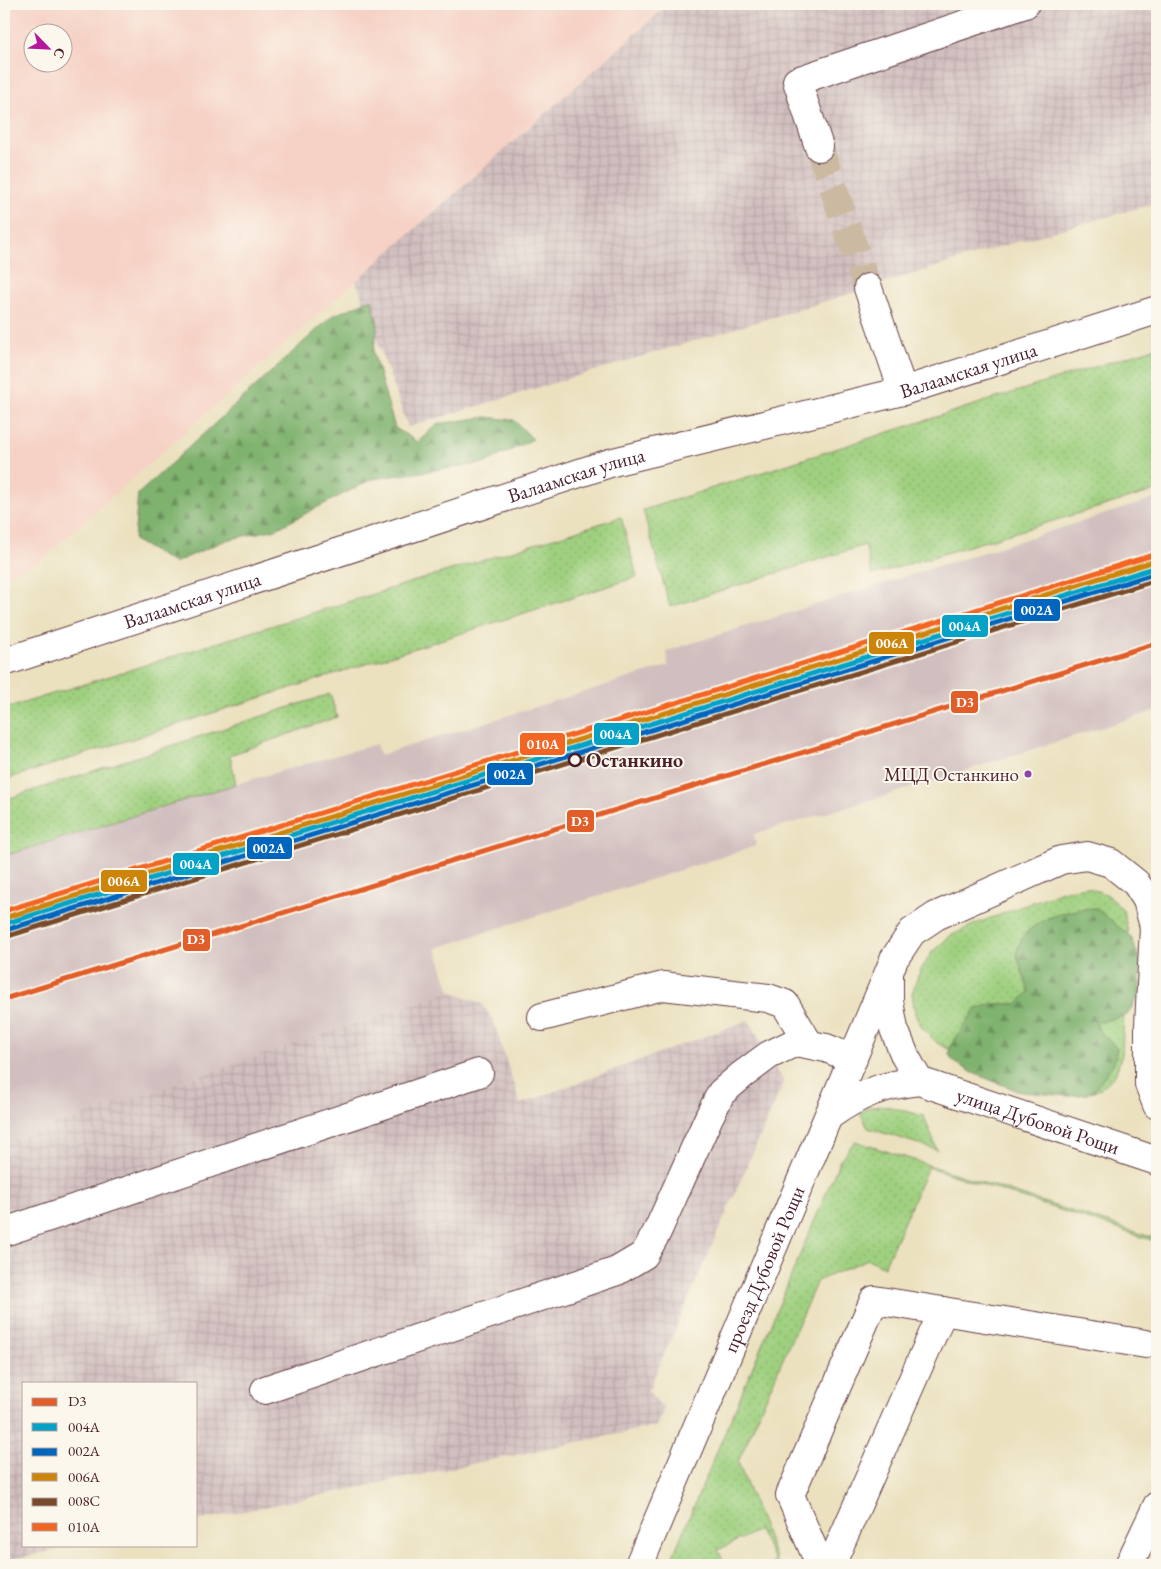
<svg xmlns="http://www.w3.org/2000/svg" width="1161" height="1569" viewBox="0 0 1161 1569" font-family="'EB Garamond',serif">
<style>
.built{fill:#f6d1c5;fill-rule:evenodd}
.industrial{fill:url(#industrial-grid)}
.railway{fill:#d1bfbf}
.grass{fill:url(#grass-dots);stroke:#747855}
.forest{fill:url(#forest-firs);stroke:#64684c}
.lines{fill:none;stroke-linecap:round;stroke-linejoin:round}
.minor-tunnel{stroke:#cbbaa1;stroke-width:28;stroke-dasharray:28 14;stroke-linecap:butt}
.minor-casing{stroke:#623c41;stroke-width:30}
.minor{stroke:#fff;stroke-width:28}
.rail-1-casing{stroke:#fbf7ec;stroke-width:9}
.rail-2-casing{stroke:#fbf7ec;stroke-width:9}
.rail-3-casing{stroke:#fbf7ec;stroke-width:9}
.rail-4-casing{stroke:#fbf7ec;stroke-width:9}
.rail-5-casing{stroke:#fbf7ec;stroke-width:9}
.rail-6-casing{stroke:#fbf7ec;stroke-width:9}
.rail-1{stroke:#e15d29;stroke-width:5}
.rail-2{stroke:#04a2c6;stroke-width:5}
.rail-3{stroke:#0065bd;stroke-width:5}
.rail-4{stroke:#cc840b;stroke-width:5}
.rail-5{stroke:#7a4b2a;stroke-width:5}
.rail-6{stroke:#f26522;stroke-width:5}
.stop-dot{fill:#fbf7ec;stroke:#4a1f2b;stroke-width:2.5}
.bus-dot{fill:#8e44ad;stroke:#fbf7ec;stroke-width:2}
.labels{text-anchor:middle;stroke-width:4;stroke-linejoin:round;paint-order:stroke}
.bus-label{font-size:19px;fill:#4a1f2b;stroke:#fbf7ec;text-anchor:end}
.street-label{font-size:20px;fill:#4a1f2b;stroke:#fbf7ec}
.stop-label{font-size:20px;font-weight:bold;fill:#4a1f2b;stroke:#fbf7ec;text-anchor:start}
.line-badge{stroke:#fbf7ec;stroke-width:2}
.badge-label{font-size:14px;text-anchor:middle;font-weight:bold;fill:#fff}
</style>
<defs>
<pattern id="industrial-grid" width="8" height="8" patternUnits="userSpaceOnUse" patternTransform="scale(1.25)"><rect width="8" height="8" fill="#d1bfbf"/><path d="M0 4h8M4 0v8" fill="none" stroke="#b5a4a4"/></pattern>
<pattern id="grass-dots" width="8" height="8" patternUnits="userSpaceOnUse" patternTransform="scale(1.25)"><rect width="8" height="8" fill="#9fd07f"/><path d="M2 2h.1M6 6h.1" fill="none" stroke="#8ab26e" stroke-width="1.8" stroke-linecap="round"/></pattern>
<pattern id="forest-firs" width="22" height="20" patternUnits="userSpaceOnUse" patternTransform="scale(1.25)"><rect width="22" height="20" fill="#7fb26e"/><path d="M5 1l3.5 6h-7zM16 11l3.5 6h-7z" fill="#6a905b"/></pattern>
</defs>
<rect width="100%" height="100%" fill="#fbf7ec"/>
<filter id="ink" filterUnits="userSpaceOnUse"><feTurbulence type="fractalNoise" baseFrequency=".02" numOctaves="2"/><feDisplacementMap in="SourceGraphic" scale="10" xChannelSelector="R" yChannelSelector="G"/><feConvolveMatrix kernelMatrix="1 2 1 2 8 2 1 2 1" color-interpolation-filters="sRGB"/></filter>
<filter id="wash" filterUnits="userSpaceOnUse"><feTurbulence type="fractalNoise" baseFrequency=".0096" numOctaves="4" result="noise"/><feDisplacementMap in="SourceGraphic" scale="20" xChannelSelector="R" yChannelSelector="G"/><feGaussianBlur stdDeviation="1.12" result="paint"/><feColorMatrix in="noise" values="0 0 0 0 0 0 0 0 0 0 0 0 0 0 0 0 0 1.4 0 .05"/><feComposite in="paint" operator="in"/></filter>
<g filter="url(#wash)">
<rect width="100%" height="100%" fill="#ebe1bf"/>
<path class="built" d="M4,4H669L36,564L4,575ZM32,32H62V62H32Z"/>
<g class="industrial">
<polygon points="669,4 1157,4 1157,203 1016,242 836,298 408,427 356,281"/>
<polygon points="450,991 481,1003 493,1020 520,1104 749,1020 784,1082 648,1391 664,1409 656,1426 196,1521 196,1383 24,1383 24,1545 81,1545 4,1561 4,1142"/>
</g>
<polygon class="railway" points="1157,498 1157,710 891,794 754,834 756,846 436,948 450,991 4,1142 4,856 236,784 376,744 380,755 668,666 667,651"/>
<g class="grass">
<polygon points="1157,347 1157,490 872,575 865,545 670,607 643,510"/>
<polygon points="621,517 637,577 4,780 4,709"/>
<polygon points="330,694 337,717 230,755 236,784 4,856 4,800"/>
<polygon points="1087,887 1108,895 1123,910 1128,931 1122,1055 1115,1075 1101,1089 1082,1094 956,1053 937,1043 923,1029 915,1014 912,993 919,973 932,952 950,936 975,924 1065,890"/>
<polygon points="880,1106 891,1107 924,1116 937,1150 868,1128 860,1113 869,1107"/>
<polygon points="855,1141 1157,1239 1157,1242 928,1167 884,1267 868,1259 817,1281 738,1462 778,1565 770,1565 775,1562 759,1530 718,1550 726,1565 669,1565 840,1160"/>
</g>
<g class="forest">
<polygon points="372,299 378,325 373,352 395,428 418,442 437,424 486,417 514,420 533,439 485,463 372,479 276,529 226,540 174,563 134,540 138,494 332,316"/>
<path d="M1096,908L1131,937L1140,961V994L1127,1015L1096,1023L1099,1031L1117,1048L1114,1063L1094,1090L1087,1094L1070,1096L1021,1092L973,1073L953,1061L949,1054L951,1045L975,1010L991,1004H1017L1029,992C1027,984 1017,959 1017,952C1022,919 1070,909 1096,908Z"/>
</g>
</g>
<g filter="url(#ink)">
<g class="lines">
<polyline class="minor-tunnel" points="819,147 868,288"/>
<g class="minor-casing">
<g id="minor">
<polyline points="819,147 797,81 1025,4"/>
<polyline points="868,288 903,391"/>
<path id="s1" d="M4,662L613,462L903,391L1157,310"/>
<polyline points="542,1017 663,986 768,998 785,1004 809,1044"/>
<polyline points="919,1081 905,1056 894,1029 889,1001 889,972 894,959 912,932 936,916 1061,860 1087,856 1111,863 1136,883 1147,900 1154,927 1149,1025 1149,1084 1157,1105"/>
<path id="s2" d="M830,1115C860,1094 882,1085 919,1081L1157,1161"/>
<polyline points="4,1232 479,1073"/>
<polyline points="265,1390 617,1271 644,1255 657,1232 709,1117 721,1093 742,1075 769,1055 796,1042 826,1048 853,1059"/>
<path id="s3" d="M639,1565L889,972"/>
<polyline points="820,1565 790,1495 874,1300 1146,1344"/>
<polyline points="831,1565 943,1311"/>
<polyline points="1129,1565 1157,1506"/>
</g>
</g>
<use href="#minor" class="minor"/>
<g class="rail-1-casing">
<polyline id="rail-1" points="4,999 1157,643"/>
</g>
<g class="rail-2-casing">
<polyline id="rail-2" points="4,924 1157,567"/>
</g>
<g class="rail-3-casing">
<polyline id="rail-3" points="6,930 1157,573"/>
</g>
<g class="rail-4-casing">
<polyline id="rail-4" points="4,918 1155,561"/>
</g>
<g class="rail-5-casing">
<polyline id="rail-5" points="8,936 1157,580"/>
</g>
<g class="rail-6-casing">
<polyline id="rail-6" points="4,911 1153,555"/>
</g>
<use href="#rail-1" class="rail-1"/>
<use href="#rail-2" class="rail-2"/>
<use href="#rail-3" class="rail-3"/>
<use href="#rail-4" class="rail-4"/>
<use href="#rail-5" class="rail-5"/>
<use href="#rail-6" class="rail-6"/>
</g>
</g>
<circle class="stop-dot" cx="575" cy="760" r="6"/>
<circle class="bus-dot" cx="1028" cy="774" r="4.5"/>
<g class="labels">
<g class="bus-label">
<text x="1019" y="781">МЦД Останкино</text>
</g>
<g class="street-label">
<text dy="7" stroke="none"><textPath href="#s1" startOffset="1008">Валаамская улица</textPath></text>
<text dy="7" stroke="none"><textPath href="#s1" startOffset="602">Валаамская улица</textPath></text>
<text dy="7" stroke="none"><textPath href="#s1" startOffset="198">Валаамская улица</textPath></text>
<text dy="7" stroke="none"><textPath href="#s2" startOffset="222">улица Дубовой Рощи</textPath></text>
<text dy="7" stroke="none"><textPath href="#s3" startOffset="321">проезд Дубовой Рощи</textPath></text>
</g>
<g class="stop-label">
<text x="586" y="767">Останкино</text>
</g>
</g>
<g class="line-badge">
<rect x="1013" y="598" width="48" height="24" rx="5" fill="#0065bd"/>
<rect x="941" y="614" width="48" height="24" rx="5" fill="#04a2c6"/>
<rect x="868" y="631" width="47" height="24" rx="5" fill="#cc840b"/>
<rect x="950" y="690" width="29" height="24" rx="5" fill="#e15d29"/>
<rect x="593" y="722" width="47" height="24" rx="5" fill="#04a2c6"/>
<rect x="519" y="732" width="47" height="24" rx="5" fill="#f26522"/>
<rect x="486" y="762" width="48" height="24" rx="5" fill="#0065bd"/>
<rect x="566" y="809" width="29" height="24" rx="5" fill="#e15d29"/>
<rect x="246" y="836" width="47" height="24" rx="5" fill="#0065bd"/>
<rect x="172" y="852" width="48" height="24" rx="5" fill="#04a2c6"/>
<rect x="100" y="869" width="48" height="24" rx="5" fill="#cc840b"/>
<rect x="182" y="928" width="29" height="24" rx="5" fill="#e15d29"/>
</g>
<g class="badge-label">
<text x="1037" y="615">002А</text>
<text x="965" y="631">004А</text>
<text x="892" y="648">006А</text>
<text x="965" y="707">D3</text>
<text x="616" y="739">004А</text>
<text x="543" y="749">010А</text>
<text x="510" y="779">002А</text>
<text x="580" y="826">D3</text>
<text x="269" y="853">002А</text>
<text x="196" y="869">004А</text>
<text x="124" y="886">006А</text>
<text x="196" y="944">D3</text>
</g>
<rect width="1161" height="1569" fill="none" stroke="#fbf7ec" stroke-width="20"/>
<rect x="22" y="1382" width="175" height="165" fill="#fbf7ec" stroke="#b4a19f"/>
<rect x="32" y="1398" width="25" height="8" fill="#e15d29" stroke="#b4a19f"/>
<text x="68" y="1406" font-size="15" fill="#4a1f2b">D3</text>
<rect x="32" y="1423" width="25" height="8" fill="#04a2c6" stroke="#b4a19f"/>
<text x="68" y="1432" font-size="15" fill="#4a1f2b">004А</text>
<rect x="32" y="1448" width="25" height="8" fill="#0065bd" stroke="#b4a19f"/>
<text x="68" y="1456" font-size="15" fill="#4a1f2b">002А</text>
<rect x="32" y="1473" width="25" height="8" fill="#cc840b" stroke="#b4a19f"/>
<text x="68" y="1482" font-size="15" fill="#4a1f2b">006А</text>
<rect x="32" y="1498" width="25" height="8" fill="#7a4b2a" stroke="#b4a19f"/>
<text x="68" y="1506" font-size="15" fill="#4a1f2b">008С</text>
<rect x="32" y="1523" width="25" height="8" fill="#f26522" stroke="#b4a19f"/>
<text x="68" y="1532" font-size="15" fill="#4a1f2b">010А</text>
<g transform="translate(48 48) rotate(114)"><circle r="24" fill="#fbf7ec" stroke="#b4a19f"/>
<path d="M0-4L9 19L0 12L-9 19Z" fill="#b5179e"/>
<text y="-8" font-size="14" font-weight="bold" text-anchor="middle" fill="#4a1f2b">С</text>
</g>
</svg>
